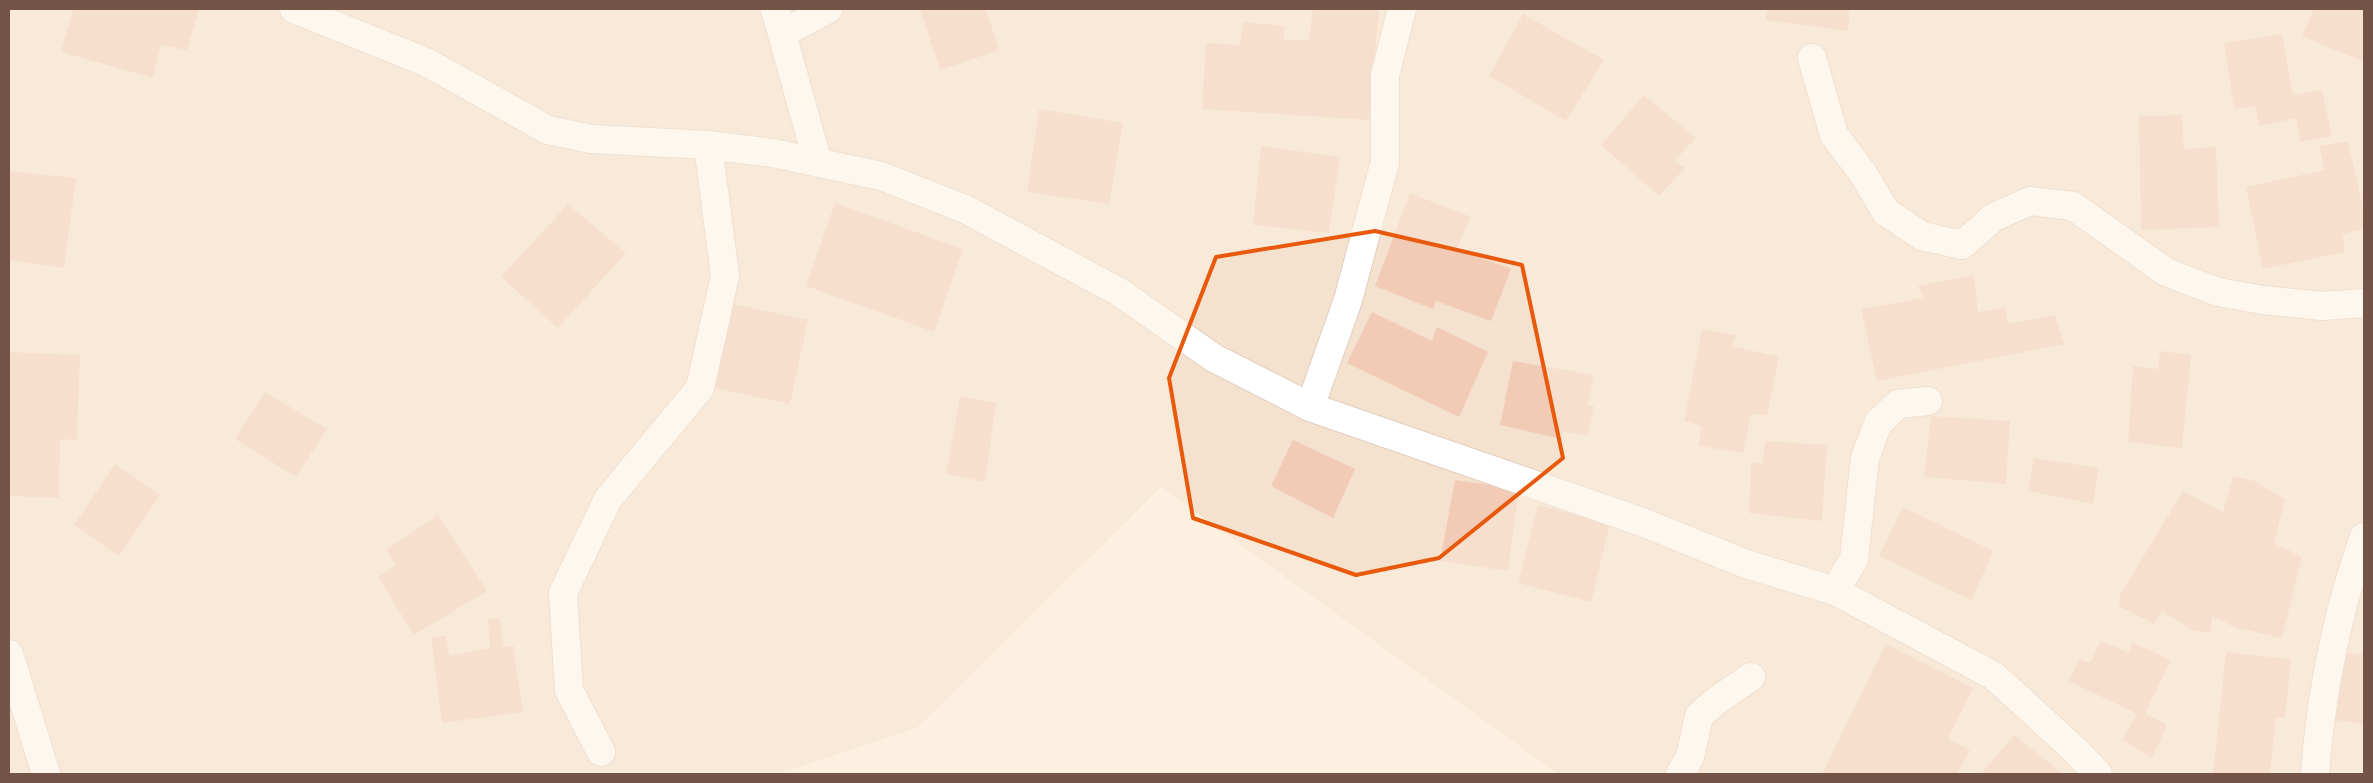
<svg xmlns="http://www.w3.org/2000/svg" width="2373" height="783" viewBox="0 0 2373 783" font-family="Manrope,sans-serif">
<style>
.residential{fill:#f4e1ce}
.building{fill:#f2cbb7}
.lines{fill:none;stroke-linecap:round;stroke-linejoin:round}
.street-casing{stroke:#e2cdbf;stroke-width:30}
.street{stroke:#fff;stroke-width:28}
.marked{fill:none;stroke:#e8590c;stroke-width:4;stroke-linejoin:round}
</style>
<rect width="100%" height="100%" fill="#fcf0e0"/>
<polygon class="residential" points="9,9 2364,9 2364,774 1558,774 1161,487 917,728 777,774 9,774"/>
<g class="building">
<polygon points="73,9 199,9 187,50 161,45 153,78 61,52"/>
<polygon points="920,9 986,9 999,50 940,70"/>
<polygon points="1313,9 1379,9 1369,120 1202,109 1206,43 1240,45 1243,22 1285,26 1283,40 1309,40"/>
<polygon points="1767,9 1850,9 1848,31 1766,20"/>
<polygon points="2314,9 2364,9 2364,62 2302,36"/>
<polygon points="1523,14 1604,60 1566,121 1489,76"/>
<polygon points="2282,34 2293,95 2322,90 2332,136 2300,142 2296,118 2259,126 2255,106 2234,109 2224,43"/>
<polygon points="1644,95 1696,138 1674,161 1685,168 1659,196 1601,145"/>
<polygon points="1039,109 1123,123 1109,204 1027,192"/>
<polygon points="2182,115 2184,149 2216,147 2219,227 2141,230 2139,116"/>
<polygon points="2348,141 2364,213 2364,229 2342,234 2345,252 2263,269 2246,187 2325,170 2319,146"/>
<polygon points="1261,146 1340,157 1329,233 1253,225"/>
<polygon points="9,171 76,178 64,268 9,260"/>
<polygon points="1410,193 1471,217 1456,249 1511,269 1491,321 1436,301 1433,309 1375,286"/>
<polygon points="835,203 963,249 934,332 806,286"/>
<polygon points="568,204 626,253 558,328 501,277"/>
<polygon points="1974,275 1978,312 2005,307 2008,324 2055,315 2064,344 1877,381 1861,309 1923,298 1918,286"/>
<polygon points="732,304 808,320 790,404 715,388"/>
<polygon points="1372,312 1432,341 1437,327 1488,352 1459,417 1347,363"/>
<polygon points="1702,329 1736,335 1732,346 1779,357 1767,415 1751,414 1743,453 1699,446 1701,426 1684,421"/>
<polygon points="2160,351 2191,355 2182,448 2128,442 2133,366 2158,369"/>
<polygon points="9,352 80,355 77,440 60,439 59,498 9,496"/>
<polygon points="1513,361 1594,375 1588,405 1594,406 1588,436 1563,431 1562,439 1500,425"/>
<polygon points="265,392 327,429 296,477 235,439"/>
<polygon points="960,396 996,403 985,482 946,474"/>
<polygon points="1931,416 2010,421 2006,484 1924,477"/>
<polygon points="1293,440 1355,469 1333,518 1271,486"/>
<polygon points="1765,441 1827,445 1822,521 1749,513 1751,462 1762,464"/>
<polygon points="2034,458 2099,468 2093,504 2028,491"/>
<polygon points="115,464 160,495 119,556 74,525"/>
<polygon points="2233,476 2255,481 2285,499 2274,543 2302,557 2282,638 2234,627 2212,616 2211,633 2194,631 2162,611 2154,624 2119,606 2120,595 2183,491 2223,512"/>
<polygon points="1455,480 1519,489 1508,571 1440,561"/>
<polygon points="1538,505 1610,524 1591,602 1518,583"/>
<polygon points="1903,507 1994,551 1971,600 1879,556"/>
<polygon points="438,515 487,591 414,635 378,577 396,565 386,550"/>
<polygon points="499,618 504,647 513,645 523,712 442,723 431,637 446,636 449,656 490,648 488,620"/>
<polygon points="2101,641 2129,653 2132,642 2171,660 2145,714 2167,725 2152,758 2122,740 2137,714 2069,681 2079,659 2090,663"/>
<polygon points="1886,644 1973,688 1948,739 1970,750 1957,774 1822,774"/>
<polygon points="2226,652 2291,659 2285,718 2276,717 2270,774 2213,774"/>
<polygon points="2343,652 2364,655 2364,724 2336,720"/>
<polygon points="2014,735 2063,774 1981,774"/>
</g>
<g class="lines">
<g class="street-casing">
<g id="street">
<polyline points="294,9 426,62 548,130 591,139 708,145 773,153 881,176 965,209 1119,292 1214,358 1310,407 1642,522 1746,564 1835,591 1994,676 2075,750 2098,774"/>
<polyline points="775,9 818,163"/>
<polyline points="782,34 828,9"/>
<polyline points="1812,58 1834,135 1862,172 1886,212 1922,236 1962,245 1994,217 2030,201 2073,206 2166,272 2218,292 2263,300 2322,306 2364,303"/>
<polyline points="1310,407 1348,300 1385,162 1385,75 1402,9"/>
<polyline points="1835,591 1854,559 1865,458 1878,423 1898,404 1928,401"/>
<polyline points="9,654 46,774"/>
<polyline points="601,752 569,690 563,593 608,499 700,388 725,276 708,145"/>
<polyline points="1680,774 1690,757 1699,716 1716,701 1751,677"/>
<path d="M2315,774C2321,693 2337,613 2364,537"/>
</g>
</g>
<use href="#street" class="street"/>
</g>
<path d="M0 0H2373V783H0ZM1375,231L1522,265L1563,458L1439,558L1356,575L1193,518L1169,378L1216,257Z" fill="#fcf0e0" fill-opacity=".55" fill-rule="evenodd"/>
<path class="marked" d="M1375,231L1522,265L1563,458L1439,558L1356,575L1193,518L1169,378L1216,257Z"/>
<rect width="2373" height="783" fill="none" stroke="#735447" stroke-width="20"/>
</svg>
